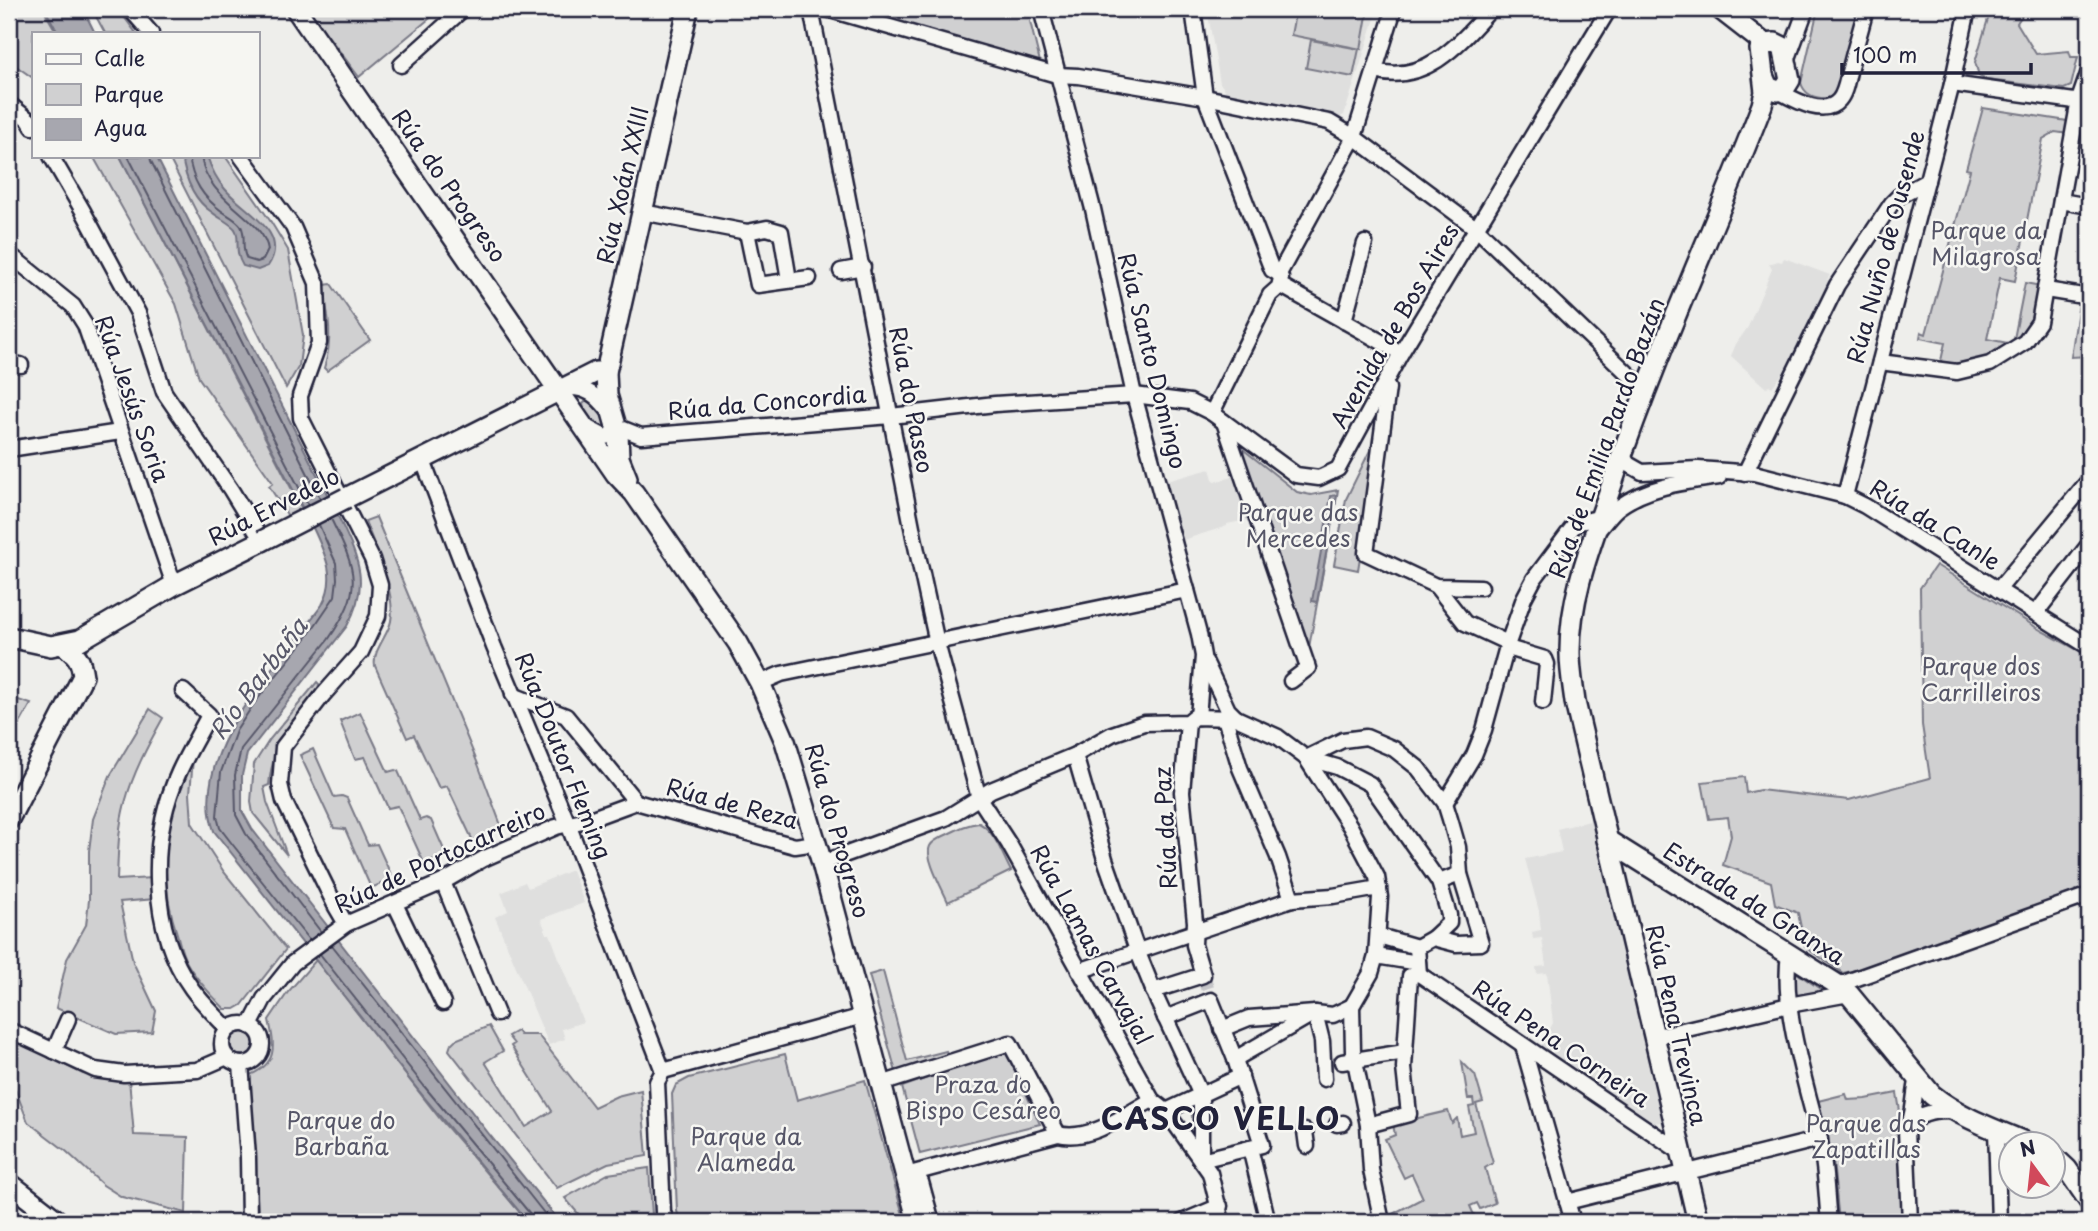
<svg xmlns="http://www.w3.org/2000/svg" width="2098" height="1231" viewBox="0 0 2098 1231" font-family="'Playpen Sans',sans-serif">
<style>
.built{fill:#dfdfde}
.green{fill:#d0d0d1;stroke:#797986;stroke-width:2}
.water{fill:#a7a7af;stroke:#727281;stroke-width:2}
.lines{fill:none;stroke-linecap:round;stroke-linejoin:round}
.shore{stroke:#575769;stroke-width:2}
.street-tunnel{stroke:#c5c5c8;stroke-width:14;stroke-dasharray:14 7;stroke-linecap:butt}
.street-casing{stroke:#22223b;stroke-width:19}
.secondary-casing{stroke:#22223b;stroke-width:24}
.street{stroke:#f6f6f2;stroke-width:14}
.secondary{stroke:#f6f6f2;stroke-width:19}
.secondary-bridge-casing{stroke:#22223b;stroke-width:24;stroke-linecap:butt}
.secondary-bridge{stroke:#f6f6f2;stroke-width:19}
.labels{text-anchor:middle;stroke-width:5;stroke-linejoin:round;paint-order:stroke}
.street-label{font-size:23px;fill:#22223b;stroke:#f6f6f2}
.park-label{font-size:23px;fill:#565668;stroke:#f6f6f2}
.water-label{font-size:24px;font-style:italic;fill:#575769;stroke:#f6f6f2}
.district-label{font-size:30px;font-weight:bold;letter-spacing:2px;fill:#22223b;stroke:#f6f6f2}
</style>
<rect width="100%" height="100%" fill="#eeeeeb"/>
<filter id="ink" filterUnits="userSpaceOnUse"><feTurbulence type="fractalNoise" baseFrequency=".0143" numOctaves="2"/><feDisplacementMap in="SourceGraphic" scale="14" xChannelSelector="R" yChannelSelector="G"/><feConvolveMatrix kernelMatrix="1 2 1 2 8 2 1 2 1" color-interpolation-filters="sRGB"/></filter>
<g filter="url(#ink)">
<g class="built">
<polygon points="1207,9 1378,9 1344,115 1339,118 1332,117 1230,97 1220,83"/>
<polygon points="1784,258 1830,275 1827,280 1832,282 1799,353 1772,387 1769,385 1766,388 1731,356 1736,344 1748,327 1772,269 1769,264 1778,261 1782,262"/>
<polygon points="1210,469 1214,482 1237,476 1252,519 1227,524 1227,526 1180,541 1163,482"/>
<polygon points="1594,820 1662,1122 1651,1123 1540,1047 1553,1023 1547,973 1537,974 1536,967 1546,966 1542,938 1533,939 1532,932 1541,930 1539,911 1525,859 1562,852 1557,829"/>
<polygon points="572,870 584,903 541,919 547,934 550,934 583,1022 562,1029 565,1039 549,1045 495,917 508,911 501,893 525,882 528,888"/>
</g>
<g class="green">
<polygon points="9,9 43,9 57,33 33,33 33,78 9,61"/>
<polygon points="92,9 118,9 136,33 105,33"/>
<polygon points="308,9 441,9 359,77"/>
<polygon points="853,9 1027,9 1041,66"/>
<polygon points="1296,9 1368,10 1361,49 1291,35"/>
<path d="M1818,9H1853L1861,11L1840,86L1835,94L1830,98C1817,99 1805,96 1801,83Z"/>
<polygon points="1991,9 2026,9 2017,23 2036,54 2069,51 2071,57 2078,57 2071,86 2064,89 1987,80 1979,76 1975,62"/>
<polygon points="1311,40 1359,49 1353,77 1306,68"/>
<polygon points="1983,108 2067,121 2069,134 2055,132 2043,139 2015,281 2000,278 1987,339 2013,344 2025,283 2041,286 2037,313 2016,347 1965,366 1940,365 1945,343 1920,338 1921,332 1926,334 1970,170 1966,169"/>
<polygon points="93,156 120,156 304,513 291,521 269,486 273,483 199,378 176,304"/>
<polygon points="168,156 225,156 271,222 288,250 303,335 299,366 286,388"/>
<path d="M331,284L370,340L327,371L324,368C333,341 329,316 323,290L325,285Z"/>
<polygon points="2079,303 2089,305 2089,356 2071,357"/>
<polygon points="588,399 602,406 609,430 598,431 584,410 583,404"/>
<polygon points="1380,430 1358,570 1334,565 1346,499"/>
<polygon points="1235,443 1297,492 1311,495 1338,490 1307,658"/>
<path d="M376,517L478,764L502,828L473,841L447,786L439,788L414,735L407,738L375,666C372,651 388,636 391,621C396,593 375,547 365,521Z"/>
<polygon points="1936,565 2042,631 2089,656 2089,888 1878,965 1843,973 1805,947 1798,913 1775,904 1771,882 1723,865 1731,836 1728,817 1709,819 1702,782 1744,777 1746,793 1760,790 1849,800 1930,778 1922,725 1920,588"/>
<path d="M317,682L319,684L318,690C292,724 273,741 269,785L264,787L267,802L287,855L253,813L251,802L254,764L270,739Z"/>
<polygon points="9,697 31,704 9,743"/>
<path d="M150,709L163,718C148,745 133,773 125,803C118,828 118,854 117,880L152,878L155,899L120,902L133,962L156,1011L152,1032L116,1034L56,1008L67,959L86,925L89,900V851L93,819L110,776Z"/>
<polygon points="360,712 388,772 395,770 398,771 420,820 426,818 431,820 445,852 441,857 424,863 398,806 388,808 365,757 355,759 340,721"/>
<polygon points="313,749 334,797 342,796 347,798 368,845 377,844 393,879 371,888 345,829 334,828 300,755"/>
<path d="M189,757L193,759L190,793L192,823L224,872L286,949L242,1005L235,1009H225C211,995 196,979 187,963C182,955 180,945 178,937C156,874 166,818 189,757Z"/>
<path d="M979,823C996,832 1002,855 1011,871L948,902C943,890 924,857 930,846C933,840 942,837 948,834C958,829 967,824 979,823Z"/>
<path d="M316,960L441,1120L528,1222H259L247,1076C278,1065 275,1047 269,1020L288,992Z"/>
<polygon points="883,971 907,1061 946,1051 948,1059 896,1072 869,975"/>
<polygon points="1794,971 1826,993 1796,1002"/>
<polygon points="489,1026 503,1051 485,1062 526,1127 552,1111 511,1046 514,1044 508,1036 517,1031 520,1035 538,1035 594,1107 617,1096 641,1090 647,1156 608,1163 557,1188 449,1050 451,1044 455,1040"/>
<circle cx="241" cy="1044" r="13"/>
<polygon points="9,1037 83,1074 129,1079 134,1135 188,1137 186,1213 122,1197 103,1185 66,1151 28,1122 9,1073"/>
<polygon points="1006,1050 1040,1124 920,1154 902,1087"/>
<polygon points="785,1054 797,1100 865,1080 905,1222 680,1222 677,1211 672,1094 676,1085 689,1078"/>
<polygon points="1462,1062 1475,1075 1483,1102 1476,1104 1493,1163 1485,1168 1495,1203 1480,1209 1477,1203 1470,1206 1477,1222 1453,1222 1450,1217 1440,1222 1387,1222 1385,1218 1423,1198 1412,1174 1404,1178 1385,1139 1395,1135 1393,1124 1448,1111 1452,1123 1457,1118 1460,1135 1474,1132 1469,1107 1474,1106 1473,1099 1468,1099"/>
<polygon points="1897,1093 1903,1129 1907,1222 1839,1222 1832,1151 1828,1151 1818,1101 1846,1094 1848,1100 1866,1099"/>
<polygon points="649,1168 652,1215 655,1222 585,1222 565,1198 608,1174"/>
</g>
<g class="water">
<polygon points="45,9 83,9 95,33 58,33"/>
<path d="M120,156H156L339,518C358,559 371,583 347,626L247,754L242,775V811L252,829L489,1134L560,1222H528L418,1090L214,831C187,751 279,664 322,605C337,578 326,556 314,530Z"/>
<path d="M182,156H207C211,168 217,180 225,189C244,212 291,232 268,266L258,270L243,266C233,250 241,239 235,229C230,223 219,218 213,213C193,200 185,178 182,156Z"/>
<polygon points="1337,495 1317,602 1312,601 1331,496"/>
</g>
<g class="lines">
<g class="shore">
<polyline points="128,156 308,505"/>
<polyline points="150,156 151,161 320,498"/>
<path d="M189,156C192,181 203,198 223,212C229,216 237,220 241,226C247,237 240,248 247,259L257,262L263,260L268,250C264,217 206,201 201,156"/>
<path d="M321,932L246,834L236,815L235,775L241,749L328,640C364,588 357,572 331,519"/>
<polyline points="309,940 233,845 220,828 217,816 221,772 236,731 253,705 307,637 335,596 337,579 336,563 319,525"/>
<polyline points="332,945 551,1222"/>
<polyline points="320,954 424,1086 531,1215 533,1222"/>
</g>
<polyline class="street-tunnel" points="1203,975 1211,1000"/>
<g class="street-casing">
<g id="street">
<polyline points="130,9 151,33"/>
<polyline points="811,9 914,537 937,643 979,798 1009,844 1152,1100 1166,1111 1210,1173 1222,1222"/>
<polyline points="827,9 1057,75 1078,76 1205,97 1329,122 1354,137 1477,229 1645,390"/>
<polyline points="1041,9 1093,209 1134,395 1199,634 1203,656 1198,717"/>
<polyline points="1193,9 1205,97 1272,270 1279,274"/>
<polyline points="1787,61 1806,9"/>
<polyline points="401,65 463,9"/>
<path d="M1375,71C1426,85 1461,42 1491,9"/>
<polyline points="1952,84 2089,103"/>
<path d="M1778,91C1793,99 1824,118 1839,100C1846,92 1847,78 1850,68C1855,48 1861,29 1866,9"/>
<polyline points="9,104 29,120 33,127"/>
<polyline points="51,156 83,211 138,313 164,392 231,490 262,541"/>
<polyline points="241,156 293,227 317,283 319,343 300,396 301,418 372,559 380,585 378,616 361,652 323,695 283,747 280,784 284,801 336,907 346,924"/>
<polyline points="2061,201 2089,206"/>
<polyline points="642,212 747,232 767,228 781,232 789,280"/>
<polyline points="747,232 758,285 809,278"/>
<polyline points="9,254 73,306 85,325 174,585"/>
<polyline points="841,271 863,267"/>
<polyline points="1279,274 1354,137 1394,9"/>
<polyline points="1280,285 1401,353"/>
<polyline points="2046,290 2089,297"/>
<polyline points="1344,321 1365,243"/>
<polyline points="1880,362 1957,372 1990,364 2025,342 2039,322 2079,100 2089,71"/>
<polyline points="9,363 21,365"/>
<path d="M568,388C587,387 597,396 608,410"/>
<polyline points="1388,388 1366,553 1436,586 1481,587"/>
<polyline points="1212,413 1270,295 1279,287 1281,278 1279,274"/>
<polyline points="1224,422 1308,668 1291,681"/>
<polyline points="588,428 605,437 610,436 616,426 641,436 891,416 995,404 1134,395 1190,402 1212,413 1296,475 1319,478 1338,469 1401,353 1609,9"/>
<polyline points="9,449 120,432"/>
<polyline points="1622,455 1628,464 1642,472 1698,469 1754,473 1845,496 1865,506 2089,647"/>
<polyline points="422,458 494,647 568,824 663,1071"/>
<polyline points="1745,473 1837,285 1892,203 1899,196 1927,181"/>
<polyline points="1845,496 1952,84 1968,9"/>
<path d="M1600,528C1606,521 1612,512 1619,507C1648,486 1685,482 1719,477"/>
<polyline points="1436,586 1465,623 1508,643"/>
<polyline points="1998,590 2089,480"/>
<polyline points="2036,613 2087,547 2089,549"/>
<polyline points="1508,648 1545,659 1547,664 1543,702"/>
<polyline points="760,683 781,674 1187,590"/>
<path d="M183,691L209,715C199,734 188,752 179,772C149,837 149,929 192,989C202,1003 216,1016 228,1029"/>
<polyline points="513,695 566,716 636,802"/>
<polyline points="1225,718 1240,768 1278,857 1292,899"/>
<polyline points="1236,718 1278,737 1306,758 1350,826 1377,877 1380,897 1376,956 1371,973 1352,1006 1353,1051 1368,1125 1371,1170 1382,1222"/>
<polyline points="1075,755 1105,859 1137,950 1158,1002 1201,1095 1201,1160"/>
<polyline points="1306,758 1343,740 1366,737 1394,749 1418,768 1445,803 1450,819 1458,847 1460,874 1481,943 1456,944 1433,938 1417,947"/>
<polyline points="1306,758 1337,767 1370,784 1439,882"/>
<polyline points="1445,803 1474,755 1484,730 1508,643 1524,598 1534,579 1576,523 1602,517"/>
<polyline points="822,863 946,818 991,790 1075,755 1112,734 1144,723 1188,722 1194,717 1236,718 1228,710 1205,661"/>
<polyline points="443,882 497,1014"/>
<polyline points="395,904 443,1003"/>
<polyline points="1379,936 1417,947 1419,974"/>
<polyline points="1433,938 1449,923 1449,915 1439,882 1460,874"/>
<path d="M1789,954C1781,1008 1806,1083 1819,1137C1826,1165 1826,1194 1829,1222"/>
<polyline points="1376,956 1418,963"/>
<polyline points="1079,971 1292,899 1333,896 1379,888"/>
<polyline points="1838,985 2089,895"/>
<polyline points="1153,991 1203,975 1194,945 1195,922 1182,792 1188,722"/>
<polyline points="1315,1013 1322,1041 1324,1079"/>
<polyline points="1165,1018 1211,1000 1235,1059 1262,1145 1201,1160"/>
<circle cx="242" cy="1044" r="20"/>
<polyline points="250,1026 264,999 293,963 346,924 443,882 483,859 556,827 587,820 636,802 795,846 816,843"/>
<polyline points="1222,1029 1249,1018 1315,1013 1333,1015 1352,1006"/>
<polyline points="9,1030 95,1070 124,1074 197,1070 227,1057"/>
<polyline points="1653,1037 1789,1005 1849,994"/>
<polyline points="1523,1046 1573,1222"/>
<polyline points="54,1051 68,1019"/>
<polyline points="1235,1059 1311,1015"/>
<polyline points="1342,1062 1405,1052"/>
<polyline points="241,1064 248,1157 249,1222"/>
<polyline points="663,1071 863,1016"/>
<polyline points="663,1071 657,1082 663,1212 666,1222"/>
<polyline points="881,1084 1010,1043 1058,1134"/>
<polyline points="1166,1111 1241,1076"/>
<polyline points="1337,1124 1343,1123"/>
<path d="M1911,1124C1922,1111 1938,1111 1954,1111"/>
<polyline points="1368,1125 1409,1114 1404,1068 1410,976 1419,974 1682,1153"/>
<polyline points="1996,1130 1999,1222"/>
<polyline points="1305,1131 1307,1146"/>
<polyline points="1250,1148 1268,1222"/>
<path d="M906,1175L1058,1134C1091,1142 1124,1115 1152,1100"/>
<polyline points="906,1175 921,1182 932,1222"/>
<polyline points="1567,1202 1820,1139"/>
<polyline points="1182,1222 1220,1206"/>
<path d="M1910,1222L1906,1130C1915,1118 1913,1094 1918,1078"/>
</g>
</g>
<g class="secondary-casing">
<g id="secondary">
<polyline points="296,9 616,474 634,493 738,643 760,683 785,741 822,863 918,1222"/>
<polyline points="1720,9 1765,44"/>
<polyline points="1764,78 1768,87 1778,91 1785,88 1790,80 1783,47 1775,43 1765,44"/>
<polyline points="627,478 619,458 618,433 607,395 606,372 688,9"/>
<polyline points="346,498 596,372 606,372"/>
<polyline points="9,637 51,646 80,640 174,585 262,541"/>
<path d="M9,819L83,676C81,660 77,654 63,645"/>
<path d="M1607,840L1838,985L1849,994L1932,1095C1961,1118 1996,1130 2030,1144"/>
<polyline points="2052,1155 2067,1169 2089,1201"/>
<polyline points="9,1183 59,1222"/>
<path d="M1698,1222L1575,702C1573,686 1570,670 1570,654C1569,592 1596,533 1615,475C1658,349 1714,229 1762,105L1765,92L1760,49L1765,44"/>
</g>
</g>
<use href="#street" class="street"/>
<use href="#secondary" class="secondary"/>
<g class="secondary-bridge-casing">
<polyline id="secondary-bridge" points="262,541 346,498"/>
</g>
<use href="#secondary-bridge" class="secondary-bridge"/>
</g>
</g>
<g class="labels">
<g class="street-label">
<text transform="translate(623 185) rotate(-77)" y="8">Rúa Xoán XXIII</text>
<text transform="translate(449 186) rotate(55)" y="8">Rúa do Progreso</text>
<text transform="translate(1886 247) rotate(-75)" y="8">Rúa Nuño de Ousende</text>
<text transform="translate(1395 326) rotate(-60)" y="8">Avenida de Bos Aires</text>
<text transform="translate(1152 361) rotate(76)" y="8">Rúa Santo Domingo</text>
<text transform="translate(132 399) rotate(70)" y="8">Rúa Jesús Soria</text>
<text transform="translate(911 400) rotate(79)" y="8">Rúa do Paseo</text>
<text transform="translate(767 403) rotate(-5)" y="8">Rúa da Concordia</text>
<text transform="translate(1607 438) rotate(-70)" y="8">Rúa de Emilia Pardo Bazán</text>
<text transform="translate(274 507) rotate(-27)" y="8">Rúa Ervedelo</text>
<text transform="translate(1935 525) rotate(32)" y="8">Rúa da Canle</text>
<text transform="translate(563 756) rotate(68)" y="8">Rúa Doutor Fleming</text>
<text transform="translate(732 804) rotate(15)" y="8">Rúa de Reza</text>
<text transform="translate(1166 828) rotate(-93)" y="8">Rúa da Paz</text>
<text transform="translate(837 831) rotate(74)" y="8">Rúa do Progreso</text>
<text transform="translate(440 858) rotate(-25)" y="8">Rúa de Portocarreiro</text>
<text transform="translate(1754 904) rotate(32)" y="8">Estrada da Granxa</text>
<text transform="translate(1091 945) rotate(61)" y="8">Rúa Lamas Carvajal</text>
<text transform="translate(1676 1025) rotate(77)" y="8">Rúa Pena Trevinca</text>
<text transform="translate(1561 1044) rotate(34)" y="8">Rúa Pena Corneira</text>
</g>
<g class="park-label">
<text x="1986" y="239">Parque da<tspan x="1986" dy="26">Milagrosa</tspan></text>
<text x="1298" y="521">Parque das<tspan x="1298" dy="26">Mercedes</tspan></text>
<text x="1981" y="675">Parque dos<tspan x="1981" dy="26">Carrilleiros</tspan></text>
<text x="983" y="1093">Praza do<tspan x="983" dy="26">Bispo Cesáreo</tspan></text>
<text x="341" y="1129">Parque do<tspan x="341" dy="26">Barbaña</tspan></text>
<text x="1866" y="1132">Parque das<tspan x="1866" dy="26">Zapatillas</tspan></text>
<text x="746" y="1145">Parque da<tspan x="746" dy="26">Alameda</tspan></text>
</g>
<g class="water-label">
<text transform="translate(259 679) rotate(-53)" y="8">Río Barbaña</text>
</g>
<g class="district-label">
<text x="1221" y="1130">CASCO VELLO</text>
</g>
</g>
<rect width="2098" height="1231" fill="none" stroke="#f6f6f2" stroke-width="35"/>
<rect x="18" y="18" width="2063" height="1196" fill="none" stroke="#22223b" stroke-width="2.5" filter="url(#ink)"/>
<rect x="32" y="32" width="228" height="126" fill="#f6f6f2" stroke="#a1a1a9" stroke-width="2"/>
<rect x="46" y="54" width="35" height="10" fill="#f6f6f2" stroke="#a1a1a9" stroke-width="2"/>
<text x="94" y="66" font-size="21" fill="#22223b">Calle</text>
<rect x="46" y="84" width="35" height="21" fill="#d0d0d1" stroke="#a1a1a9" stroke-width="2"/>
<text x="94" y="102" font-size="21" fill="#22223b">Parque</text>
<rect x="46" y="119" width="35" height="21" fill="#a7a7af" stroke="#a1a1a9" stroke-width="2"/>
<text x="94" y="136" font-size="21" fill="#22223b">Agua</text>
<g transform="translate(2032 1165) rotate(345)"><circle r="33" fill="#f6f6f2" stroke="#a1a1a9" stroke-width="2"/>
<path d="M0-5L12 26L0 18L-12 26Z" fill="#d1495b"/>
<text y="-10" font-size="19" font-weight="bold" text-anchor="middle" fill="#22223b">N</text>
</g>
<path d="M1842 63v10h189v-10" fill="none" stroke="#22223b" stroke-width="3.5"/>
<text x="1853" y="63" font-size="21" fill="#22223b" stroke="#f6f6f2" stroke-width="5" paint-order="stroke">100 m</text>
</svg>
